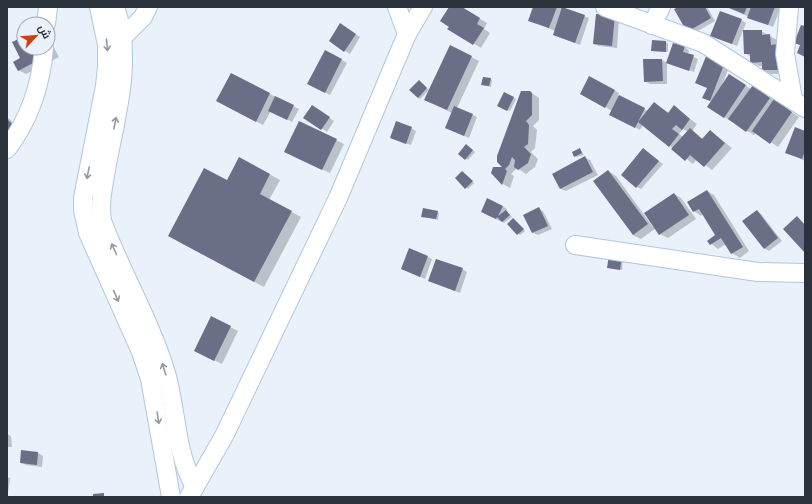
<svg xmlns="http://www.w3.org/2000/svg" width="812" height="504" viewBox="0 0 812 504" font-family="'Crimson Pro',Cairo,serif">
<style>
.shadow{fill:#0003;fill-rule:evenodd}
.building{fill:#6a6e87}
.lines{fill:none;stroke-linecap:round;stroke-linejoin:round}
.minor-casing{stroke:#b1c7dc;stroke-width:20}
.minor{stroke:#fff;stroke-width:18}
.oneway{stroke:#94999d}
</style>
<rect width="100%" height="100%" fill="#e9f2fb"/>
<g class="shadow">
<polygon points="450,7 460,7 487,23 484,29 490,33 481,48 449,28"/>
<polygon points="534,7 566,7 565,9 589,18 580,45 559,37 554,35 555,31 529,20"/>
<polygon points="681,7 707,7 715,21 693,34"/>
<polygon points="726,7 781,7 773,27"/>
<polygon points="596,15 619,19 617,48 599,46 594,44"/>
<polygon points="741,20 746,23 737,46 716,38"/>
<polygon points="345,27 360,37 350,54 330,41"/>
<polygon points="761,31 777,40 786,74 771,74 763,70 763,66 759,66 751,62 751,57 745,53"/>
<polygon points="48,37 59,57 26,74 18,70 24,38 24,48 48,48"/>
<polygon points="653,41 668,43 668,52 652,50"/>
<polygon points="684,47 689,50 688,54 698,59 694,72 667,63"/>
<polygon points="325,51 347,63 330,95 313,86"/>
<polygon points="707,55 730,65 722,85 737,80 751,89 753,86 799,117 778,147 756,132 754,135 724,117 712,102 709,100"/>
<polygon points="471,57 479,61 457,108 477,117 469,138 446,128 452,113 425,100"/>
<polygon points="662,60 667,63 667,84 650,84 645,81"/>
<polygon points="231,74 299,109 292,122 271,111 263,125 225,105"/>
<path d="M590,77L619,93L618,96L648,111L654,103L669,113L674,107L697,124L692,131L703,139L710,131L732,148L712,170L697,159L693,164L643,125L640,130L615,117L612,111L581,93ZM683,129L688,132L683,137L679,134Z"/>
<polygon points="490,79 492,80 491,87 482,85"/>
<polygon points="421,82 429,90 420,99 418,98"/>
<polygon points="530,92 539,98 539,120 533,126 537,130 535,148 531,152 538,159 535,167 526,174 517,168 511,174 514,176 510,188 503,184 492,173 505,168"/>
<polygon points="504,93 516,99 510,111 499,106"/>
<polygon points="317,109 334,121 327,132 305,117"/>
<polygon points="7,117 27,135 7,155"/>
<polygon points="411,128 416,131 411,145 396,140"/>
<polygon points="805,132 805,161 786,152"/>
<polygon points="336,140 344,144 330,173 293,156"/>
<polygon points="468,147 475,152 468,160 460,154"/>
<polygon points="580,149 584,155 577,157 575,156"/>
<polygon points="643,149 663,164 641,189 637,187"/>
<polygon points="239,158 280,180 269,200 301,217 264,287 179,242 227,182"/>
<polygon points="585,158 590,160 598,175 566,191 561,189 554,174"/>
<polygon points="608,171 616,176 653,227 674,194 681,198 696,219 668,238 660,234 656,228 641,239 633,235"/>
<polygon points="463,172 474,183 468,189 456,178"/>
<polygon points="707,191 714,195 749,251 740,258 732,253 726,244 718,249 708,241 717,235 703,214 701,216 694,211"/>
<polygon points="502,206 507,209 506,211 512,217 504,223 487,215"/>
<polygon points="539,209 543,211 552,229 538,235 533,233 525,215"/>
<polygon points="757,211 761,214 782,241 769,251 764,248"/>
<polygon points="437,212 439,213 438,220 422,216"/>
<polygon points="513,219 525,231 520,235 508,224"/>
<polygon points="428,257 432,259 425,279 402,269"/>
<polygon points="623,258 622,270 608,267"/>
<polygon points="462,269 467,272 460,293 434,283"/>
<polygon points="212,318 238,331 222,364 203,355"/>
<polygon points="7,434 11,436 12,447 7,447"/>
<polygon points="22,451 38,453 43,456 42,467 26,465 21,462"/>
<polygon points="7,477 10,478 8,493 7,493"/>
</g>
<g class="building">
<polygon points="449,7 462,7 480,18 477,24 484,28 473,45 447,29 449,27 440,21"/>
<polygon points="533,7 557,7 549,28 528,21"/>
<polygon points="562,7 585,15 575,43 553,35"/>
<polygon points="679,7 705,7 711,18 687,32 674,9"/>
<polygon points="727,7 747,7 744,14"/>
<polygon points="751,7 775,7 768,25 747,18"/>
<polygon points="720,11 742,19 732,44 710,36"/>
<polygon points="596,14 615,15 612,46 593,44"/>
<polygon points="340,23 356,34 344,52 329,41"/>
<polygon points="801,25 805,26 805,57 797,53 800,45 794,43"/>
<polygon points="24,30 24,48 48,48 52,53 18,71 13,62 20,58 12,42 23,37 21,32"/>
<polygon points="743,30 762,30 762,35 770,34 771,45 778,44 779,70 762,70 762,62 750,63 750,54 744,54"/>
<polygon points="652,40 666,41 666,52 651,51"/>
<polygon points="673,43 685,46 683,52 694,55 689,71 666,63"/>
<polygon points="450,45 472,56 447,110 424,100"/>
<polygon points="325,50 342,59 325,93 307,84"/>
<polygon points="707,54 725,62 710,101 702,98 707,88 695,83"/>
<polygon points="643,59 662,59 663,81 644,82"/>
<polygon points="231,73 270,93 256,122 216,101"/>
<polygon points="729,74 746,85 724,118 707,107"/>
<polygon points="589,76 615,90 605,108 580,94"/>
<polygon points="483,77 491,78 489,86 481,85"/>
<polygon points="419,80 427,88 418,98 409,90"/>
<polygon points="753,85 770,98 746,132 728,119"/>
<polygon points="521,91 530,91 532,93 532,115 526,121 529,125 528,144 524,147 531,154 528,163 518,170 514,167 515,160 512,157 509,165 505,169 507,171 502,185 491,173 493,167 502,167 497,162 497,156"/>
<polygon points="504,92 514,97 507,111 497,106"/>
<polygon points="619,95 645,108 635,128 609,115"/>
<polygon points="275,96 294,105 287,120 268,111"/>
<polygon points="774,99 792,112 770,144 752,131"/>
<polygon points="654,102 668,113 674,105 690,119 682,130 676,125 672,129 679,134 669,147 638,122"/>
<polygon points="312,105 330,117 321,130 303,118"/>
<polygon points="454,106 473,114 464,136 445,128"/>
<polygon points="7,119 17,129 7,140"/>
<polygon points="299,121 337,139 322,170 284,152"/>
<polygon points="396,121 412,127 406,144 390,138"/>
<polygon points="795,127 805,131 805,151 802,159 785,153"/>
<polygon points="690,128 702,139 710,130 725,143 704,167 690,155 685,161 671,149"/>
<polygon points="466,144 473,150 465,160 458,154"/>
<polygon points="580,148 582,153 574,157 572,152"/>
<polygon points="643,148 659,161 636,188 621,175"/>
<polygon points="585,156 593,172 560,189 552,174"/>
<polygon points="239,157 270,174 260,194 292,211 254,282 168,236 204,168 227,180"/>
<polygon points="608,170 648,224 633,235 593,181"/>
<polygon points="462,171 473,181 465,189 455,178"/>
<polygon points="707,190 743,247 731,254 721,238 710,245 707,241 715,235 699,209 693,212 687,202"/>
<polygon points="674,193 689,215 659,235 644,213"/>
<polygon points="487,198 503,206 498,216 506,210 510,215 502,222 497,217 496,219 481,212"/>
<polygon points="539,207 548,226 532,233 523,215"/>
<polygon points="423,208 438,211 436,219 421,217"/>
<polygon points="757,210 778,238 764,249 742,221"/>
<polygon points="797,216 805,225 805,253 783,229"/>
<polygon points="513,218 524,229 517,235 507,224"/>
<polygon points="409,248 428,256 420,277 401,269"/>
<polygon points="609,254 622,256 620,270 607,268"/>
<polygon points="436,259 463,268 455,291 428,281"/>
<polygon points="211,316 231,326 214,361 194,351"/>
<polygon points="21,450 38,452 37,465 20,463"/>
<polygon points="104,493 104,497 93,497 93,494"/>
</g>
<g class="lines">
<g class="minor-casing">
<g id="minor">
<polyline points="99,7 107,45 107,66 105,86 83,198 83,210 88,233 141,352 150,379 171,497"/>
<path d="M115,7C133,58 117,112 107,164C104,183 99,201 102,221C121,272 150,320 166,373C177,411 175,452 195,487"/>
<polyline points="397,7 407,34"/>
<polyline points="605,7 703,43 805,108"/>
<polyline points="789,7 785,54 793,99"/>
<polyline points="46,24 48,7"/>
<polyline points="652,25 661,7"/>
<polyline points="122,38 143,17 148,7"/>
<path d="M7,149C29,120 41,84 44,48"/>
<polyline points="575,245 758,272 805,273"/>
<polyline points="189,497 224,436 338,198 407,34 423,7"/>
</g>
</g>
<use href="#minor" class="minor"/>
</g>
<defs><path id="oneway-shaft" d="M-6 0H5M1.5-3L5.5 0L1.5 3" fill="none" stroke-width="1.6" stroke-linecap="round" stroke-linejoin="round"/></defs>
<g class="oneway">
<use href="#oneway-shaft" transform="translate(107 45) rotate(85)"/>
<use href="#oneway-shaft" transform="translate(115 123) rotate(-79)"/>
<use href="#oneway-shaft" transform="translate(88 173) rotate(101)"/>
<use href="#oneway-shaft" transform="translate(114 249) rotate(-114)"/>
<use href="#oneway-shaft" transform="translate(116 296) rotate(66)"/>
<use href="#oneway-shaft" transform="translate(164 369) rotate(-108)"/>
<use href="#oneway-shaft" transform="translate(158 418) rotate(81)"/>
</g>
<rect width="812" height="504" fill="none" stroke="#2a333b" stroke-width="16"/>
<g transform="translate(36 36) rotate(64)"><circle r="19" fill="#e9f2fb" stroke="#9da6ae"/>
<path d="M0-3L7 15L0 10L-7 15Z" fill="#ca4213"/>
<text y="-6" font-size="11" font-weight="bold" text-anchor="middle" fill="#2a333b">ش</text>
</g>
</svg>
